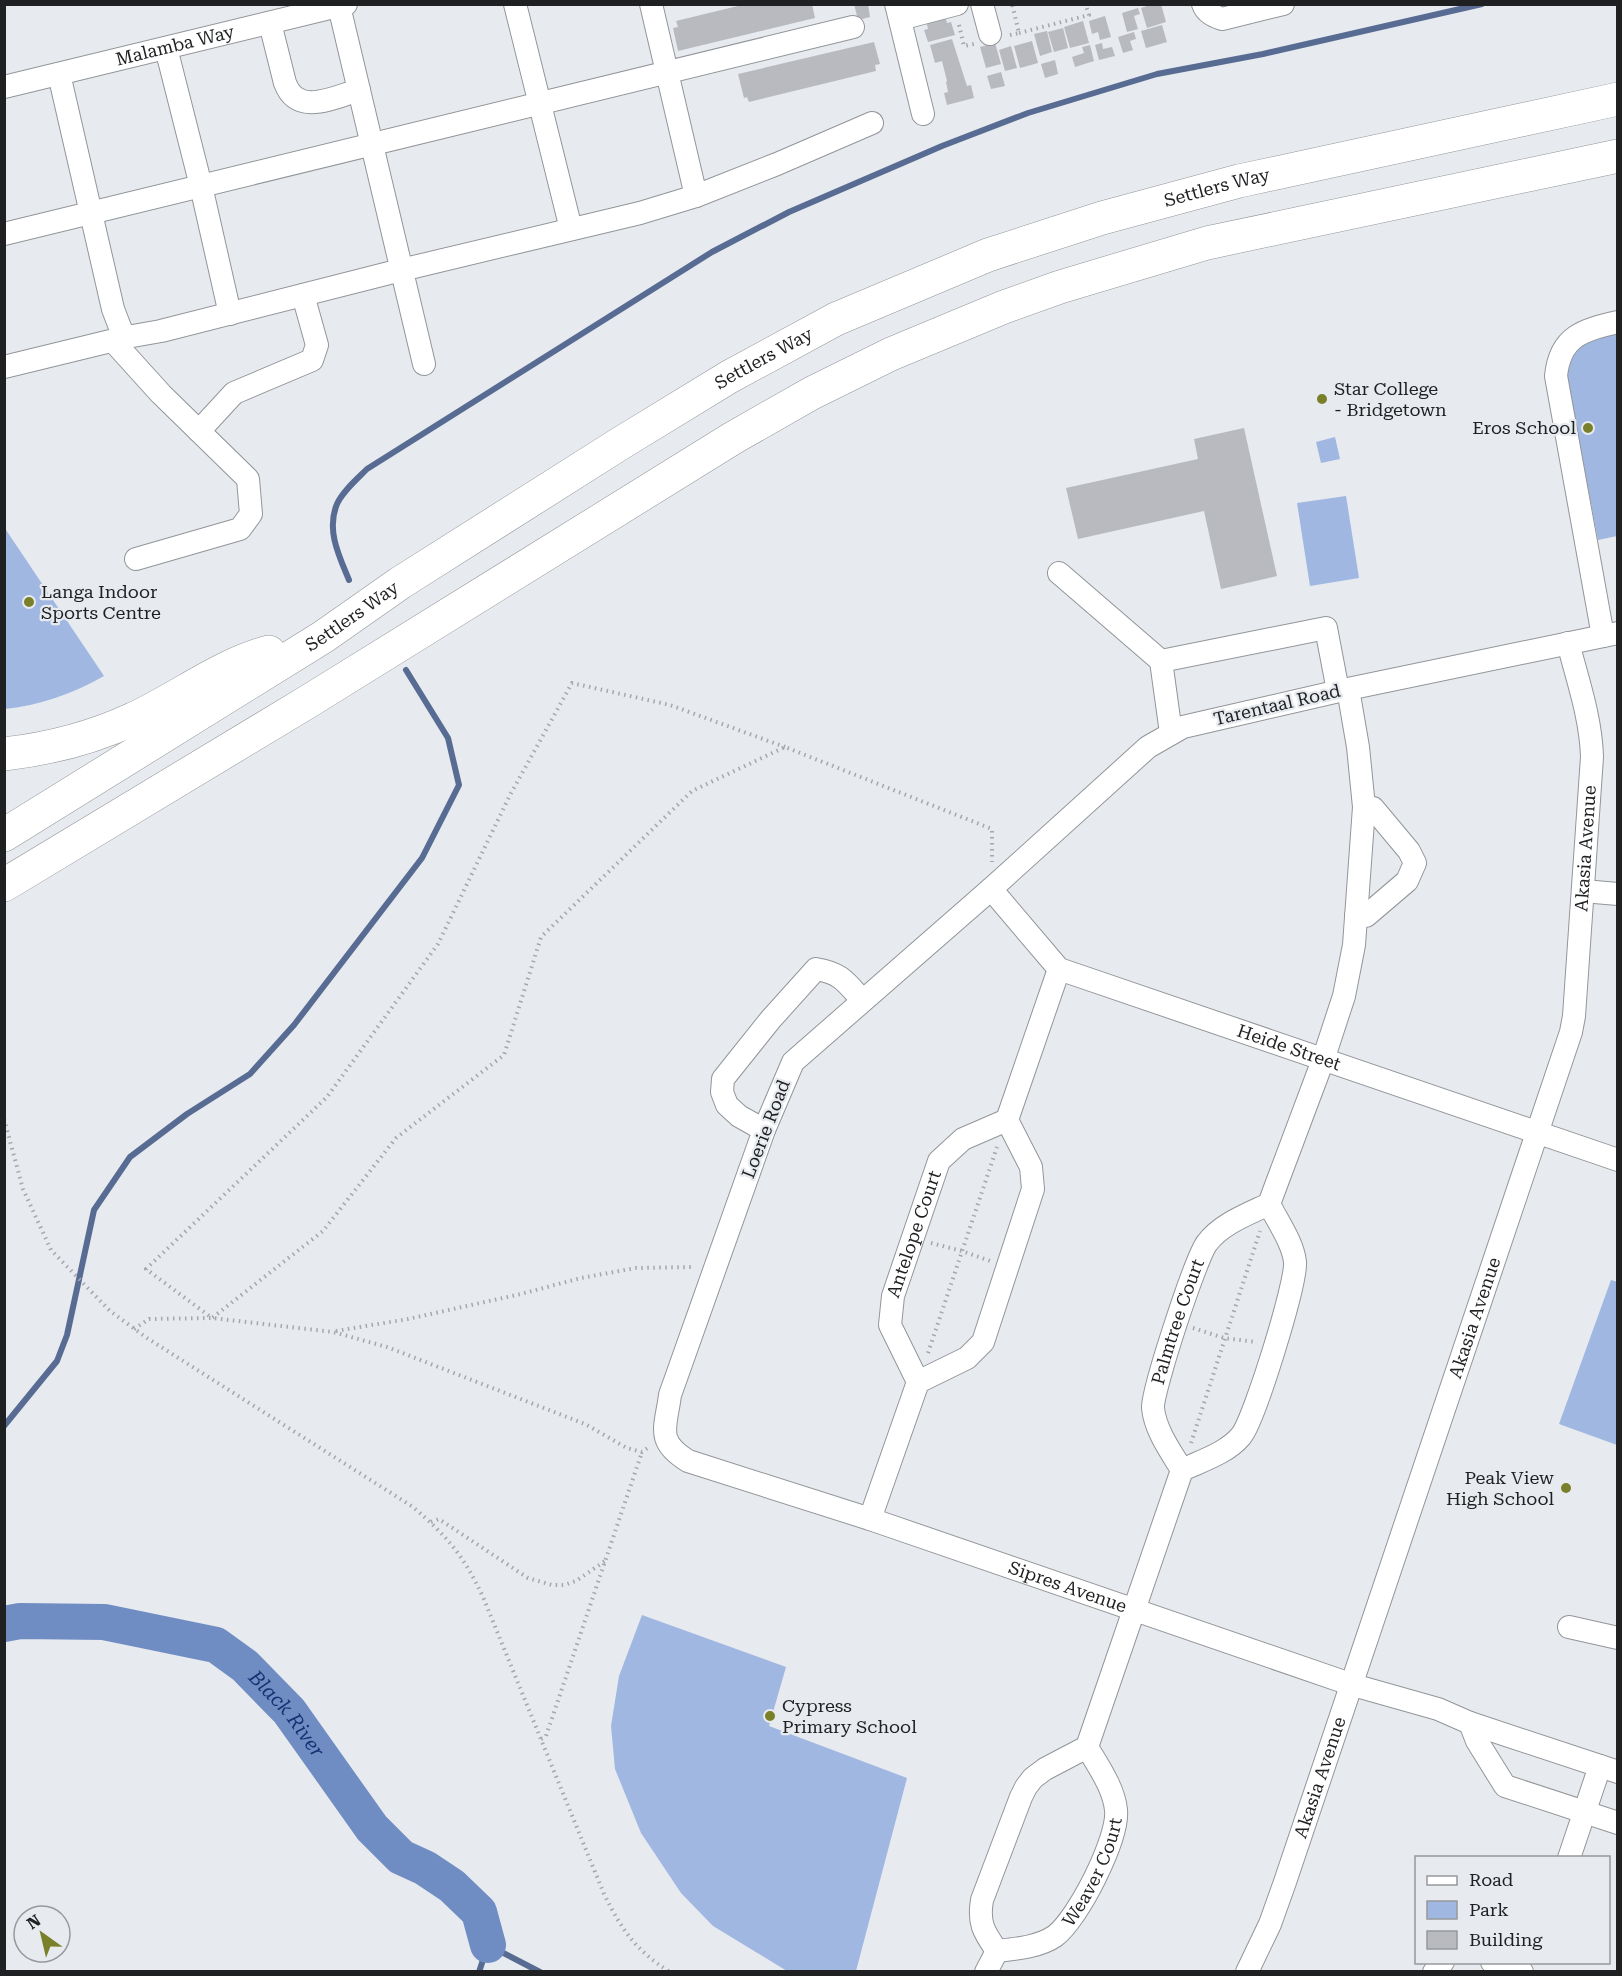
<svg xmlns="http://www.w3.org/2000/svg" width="1622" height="1976" viewBox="0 0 1622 1976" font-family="'Roboto Serif',serif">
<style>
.green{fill:#a0b7e2}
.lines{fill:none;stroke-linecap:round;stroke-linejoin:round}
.stream{stroke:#586c93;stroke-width:6}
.river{stroke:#708dc3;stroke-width:36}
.building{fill:#b8babf}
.minor-casing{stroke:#929599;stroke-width:24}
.highway-casing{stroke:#929599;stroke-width:34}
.path{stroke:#a5a7aa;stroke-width:4;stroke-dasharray:1.5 4.5;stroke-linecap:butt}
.minor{stroke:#fff;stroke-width:22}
.highway{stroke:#fff;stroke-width:33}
.poi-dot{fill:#7a802a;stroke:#e7eaee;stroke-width:2}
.labels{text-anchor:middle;stroke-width:4.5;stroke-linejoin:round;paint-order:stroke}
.street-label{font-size:18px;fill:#1f2022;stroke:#e7eaee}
.poi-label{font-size:18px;fill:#1f2022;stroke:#e7eaee;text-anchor:start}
.water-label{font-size:20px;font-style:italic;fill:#153374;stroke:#e7eaee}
</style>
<rect width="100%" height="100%" fill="#e7eaee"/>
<g class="green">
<polygon points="1617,331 1617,536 1598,540 1564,362 1586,338"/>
<polygon points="1335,437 1340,459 1321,463 1316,442"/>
<polygon points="1346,496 1359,578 1310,586 1297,503"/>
<path d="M4,527L104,676C72,694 41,705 5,709Z"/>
<polygon points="1611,1280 1618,1282 1617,1445 1559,1424"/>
<polygon points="642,1615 786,1667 769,1726 907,1778 856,1971 787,1971 713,1926 681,1893 641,1833 615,1769 611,1726 619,1676"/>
</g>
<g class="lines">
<g class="stream">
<path d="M349,580C339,556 326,530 337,504C342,492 357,479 367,469L712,252L789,212L942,146L1028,113L1157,74L1263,54L1482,4"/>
<polyline points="4,1426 57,1361 67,1335 94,1210 130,1157 187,1114 250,1074 294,1025 422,858 459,785 448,738 406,670"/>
<polyline points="479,1972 488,1945 540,1972"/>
</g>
<path class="river" id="s1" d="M4,1624L20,1621L104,1622L216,1645L245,1666L289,1711L372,1828L401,1857L425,1868L452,1886L479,1912L488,1945"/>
</g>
<g class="building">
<polygon points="746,4 812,4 815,18 678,51 673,28 678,27 676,21"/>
<polygon points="854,4 868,4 870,17 858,20"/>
<polygon points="1153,4 1161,4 1166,22 1147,28 1141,8"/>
<polygon points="1138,8 1140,14 1134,16 1138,29 1127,32 1122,13"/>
<polygon points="945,15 947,23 951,22 955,35 928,42 924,30 928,29 926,20"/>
<polygon points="1105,16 1111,37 1100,40 1098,32 1092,34 1089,21"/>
<polygon points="1083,21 1089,43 1070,48 1064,27"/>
<polygon points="1162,25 1167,42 1146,48 1141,31"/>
<polygon points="1063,28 1068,48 1054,52 1048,32"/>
<polygon points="1047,31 1052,52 1040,56 1034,34"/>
<polygon points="1134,32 1136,39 1130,41 1133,50 1123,53 1118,37"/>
<polygon points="952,39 967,86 971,85 974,98 947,105 944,93 948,92 946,82 947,81 942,61 935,63 930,45"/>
<polygon points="1032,41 1038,63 1020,68 1014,46"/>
<polygon points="874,42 880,64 875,65 876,71 749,102 747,97 744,98 738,74"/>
<polygon points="995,43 1001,64 986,68 980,47"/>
<polygon points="1102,43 1103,49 1112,47 1115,56 1099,60 1095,45"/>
<polygon points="1090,45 1094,61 1075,67 1072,57 1084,53 1082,47"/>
<polygon points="1011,46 1017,68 1005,71 999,50"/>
<polygon points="1055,60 1058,74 1045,78 1041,64"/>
<polygon points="1001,72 1005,86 991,89 987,76"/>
<polygon points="1244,428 1277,576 1221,589 1204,511 1078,539 1066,488 1198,459 1194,439"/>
</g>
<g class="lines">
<g class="minor-casing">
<g id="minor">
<polyline points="515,4 571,229"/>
<polyline points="896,4 923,114"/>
<polyline points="982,4 990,34"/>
<path d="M1203,4C1206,13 1214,16 1222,19L1283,4"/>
<polyline points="339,6 424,364"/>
<polyline points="900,19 957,4"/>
<path d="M270,23L285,83C298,117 334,97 359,90"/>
<polyline points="166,48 201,186 230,314"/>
<polyline points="59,74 113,309 121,330 127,337"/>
<path id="s2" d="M4,87L346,4"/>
<polyline points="696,196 777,164 872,123"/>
<polyline points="4,234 853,27"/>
<polyline points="113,341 161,394 248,479 251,514 240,529 136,559"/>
<polyline points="4,367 127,337 161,331 401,270 640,213 696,196 651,4"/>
<polyline points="199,431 234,393 312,360 317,345 303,295"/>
<polyline points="1059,573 1161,661 1171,733"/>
<path id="s3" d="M1618,633L1348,689L1209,721L1183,727L1148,747L991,889L793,1062L764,1130L670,1395C666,1427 655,1441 688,1461L870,1519L1353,1685L1438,1709L1470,1723L1618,1772"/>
<path d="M1603,636L1556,376C1560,336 1583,330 1618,322"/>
<polyline points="1161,661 1326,628 1338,691"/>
<path id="s4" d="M991,889L1059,969L1618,1160"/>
<polyline points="1583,891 1618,894"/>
<polyline points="1356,916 1366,916 1407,881 1415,863 1409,851 1373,808 1364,807"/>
<path d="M764,1130L739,1116L727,1105L722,1092L723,1079L771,1019L816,969C841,973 846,982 862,1000"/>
<path id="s5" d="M918,1382L890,1325L893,1296L939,1161L963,1139L1007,1120"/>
<path id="s6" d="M1182,1470C1171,1452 1155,1430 1153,1408C1152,1391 1196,1257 1207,1243C1221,1224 1248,1214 1269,1204L1323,1060L1344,996L1354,945L1364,807L1358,747L1348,689"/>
<polyline points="870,1519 918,1382 967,1358 983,1342 1033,1189 1031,1167 1007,1120 1059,969"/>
<polyline points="1569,1627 1618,1638"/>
<polyline points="1470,1723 1477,1741 1505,1786 1618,1823"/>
<polyline points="1569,1858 1600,1766"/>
<path d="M997,1951C984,1932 978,1924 982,1900L1021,1797L1026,1787L1033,1778L1045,1769L1087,1747L1182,1470C1201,1461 1227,1453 1241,1436C1254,1421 1297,1282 1295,1262C1293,1243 1278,1222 1269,1204"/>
<path id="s7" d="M997,1951C1016,1949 1039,1947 1055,1936C1078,1919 1119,1838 1116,1810C1114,1788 1098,1766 1087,1747"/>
<polyline points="1492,1962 1522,1972"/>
<polyline points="986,1972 997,1951"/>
<path id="s8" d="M1247,1972L1270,1924L1285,1882L1571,1032L1574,1016L1592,757C1591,719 1578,681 1568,643"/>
<polyline points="1434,1972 1443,1962"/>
</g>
</g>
<g class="highway-casing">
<g id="highway">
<path d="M4,754C49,749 92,738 133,719C179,698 220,665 269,652"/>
<path id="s9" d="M4,835L323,637L400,583L621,443L729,377L836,319L988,255L1102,218L1239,181L1618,99"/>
<polyline points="4,885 309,701 733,438 812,393 891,354 1004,307 1060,287 1207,243 1618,156"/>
</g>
</g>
<g class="path">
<polyline points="959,25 964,46 974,44"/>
<polyline points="1019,33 1089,15 1086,6"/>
<polyline points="1010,35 1019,33 1012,4"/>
<polyline points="785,747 670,705 572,683 510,795 438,944 327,1097 146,1269 212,1318 323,1231 396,1138 504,1055 541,937 692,791 785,747 992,829 992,862"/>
<path d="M4,1119L23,1189L51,1250L110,1311L147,1338L413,1507C447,1536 464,1556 483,1597L604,1894C622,1930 635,1950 670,1972"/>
<polyline points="931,1243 962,1251 990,1261"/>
<polyline points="1193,1328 1224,1338 1256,1342"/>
<polyline points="134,1329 149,1319 212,1318 333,1332 387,1347 585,1424 627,1448 642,1452 649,1447"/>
<polyline points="336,1331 408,1319 521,1294 581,1278 636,1268 694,1267"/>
<polyline points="928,1353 997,1147"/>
<polyline points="1191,1443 1260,1231"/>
<polyline points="431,1522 439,1519 528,1578 552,1585 564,1585 576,1581 605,1561"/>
<polyline points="541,1739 546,1736 642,1452"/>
</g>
<use href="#minor" class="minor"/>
<use href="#highway" class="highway"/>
</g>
<g class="poi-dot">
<circle cx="1322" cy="399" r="6"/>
<circle cx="1588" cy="428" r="6"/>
<circle cx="29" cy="602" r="6"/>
<circle cx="1566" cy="1488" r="6"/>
<circle cx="770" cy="1716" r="6"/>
</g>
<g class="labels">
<g class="street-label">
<text dy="6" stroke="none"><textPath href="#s2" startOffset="176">Malamba Way</textPath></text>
<text dy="6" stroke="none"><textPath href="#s9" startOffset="1383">Settlers Way</textPath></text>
<text dy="6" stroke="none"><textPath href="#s9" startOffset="897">Settlers Way</textPath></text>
<text dy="6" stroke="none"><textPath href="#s9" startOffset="411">Settlers Way</textPath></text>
<text transform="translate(1277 705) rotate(-13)" y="6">Tarentaal Road</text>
<text dy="6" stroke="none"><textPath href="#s8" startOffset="1179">Akasia Avenue</textPath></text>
<text dy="6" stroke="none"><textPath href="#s4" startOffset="348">Heide Street</textPath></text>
<text transform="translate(766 1129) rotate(-69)" y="6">Loerie Road</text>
<text dy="6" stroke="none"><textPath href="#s5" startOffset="158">Antelope Court</textPath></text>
<text dy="6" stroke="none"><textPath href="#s8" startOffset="693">Akasia Avenue</textPath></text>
<text dy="6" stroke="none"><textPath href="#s6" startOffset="159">Palmtree Court</textPath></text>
<text dy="6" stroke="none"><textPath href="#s3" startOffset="1791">Sipres Avenue</textPath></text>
<text dy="6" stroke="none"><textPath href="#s8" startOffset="208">Akasia Avenue</textPath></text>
<text dy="6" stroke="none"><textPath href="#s7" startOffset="136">Weaver Court</textPath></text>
</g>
<g class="poi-label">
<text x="1334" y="395">Star College<tspan x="1334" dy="21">- Bridgetown</tspan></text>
<text x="1576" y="434" text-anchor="end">Eros School</text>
<text x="41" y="598">Langa Indoor<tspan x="41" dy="21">Sports Centre</tspan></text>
<text x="1554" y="1484" text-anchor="end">Peak View<tspan x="1554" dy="21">High School</tspan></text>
<text x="782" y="1712">Cypress<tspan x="782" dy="21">Primary School</tspan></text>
</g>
<g class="water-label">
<text dy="7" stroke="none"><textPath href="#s1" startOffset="314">Black River</textPath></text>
</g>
</g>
<rect width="1622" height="1976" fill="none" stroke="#1f2022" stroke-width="12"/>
<rect x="1415" y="1856" width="195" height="108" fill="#e7eaee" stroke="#97999c" stroke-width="1.5"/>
<rect x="1427" y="1876" width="30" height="9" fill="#ffffff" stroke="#97999c" stroke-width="1.5"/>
<text x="1469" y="1886" font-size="18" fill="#1f2022">Road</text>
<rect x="1427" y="1901" width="30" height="18" fill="#a0b7e2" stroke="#97999c" stroke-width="1.5"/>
<text x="1469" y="1916" font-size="18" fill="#1f2022">Park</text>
<rect x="1427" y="1931" width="30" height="18" fill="#b8babf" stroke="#97999c" stroke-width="1.5"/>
<text x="1469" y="1946" font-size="18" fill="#1f2022">Building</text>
<g transform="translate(42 1934) rotate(326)"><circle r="28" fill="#e7eaee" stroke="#97999c" stroke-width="1.5"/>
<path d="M0-4.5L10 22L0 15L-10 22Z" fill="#7a802a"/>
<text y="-9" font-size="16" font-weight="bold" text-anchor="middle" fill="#1f2022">N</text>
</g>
</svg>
